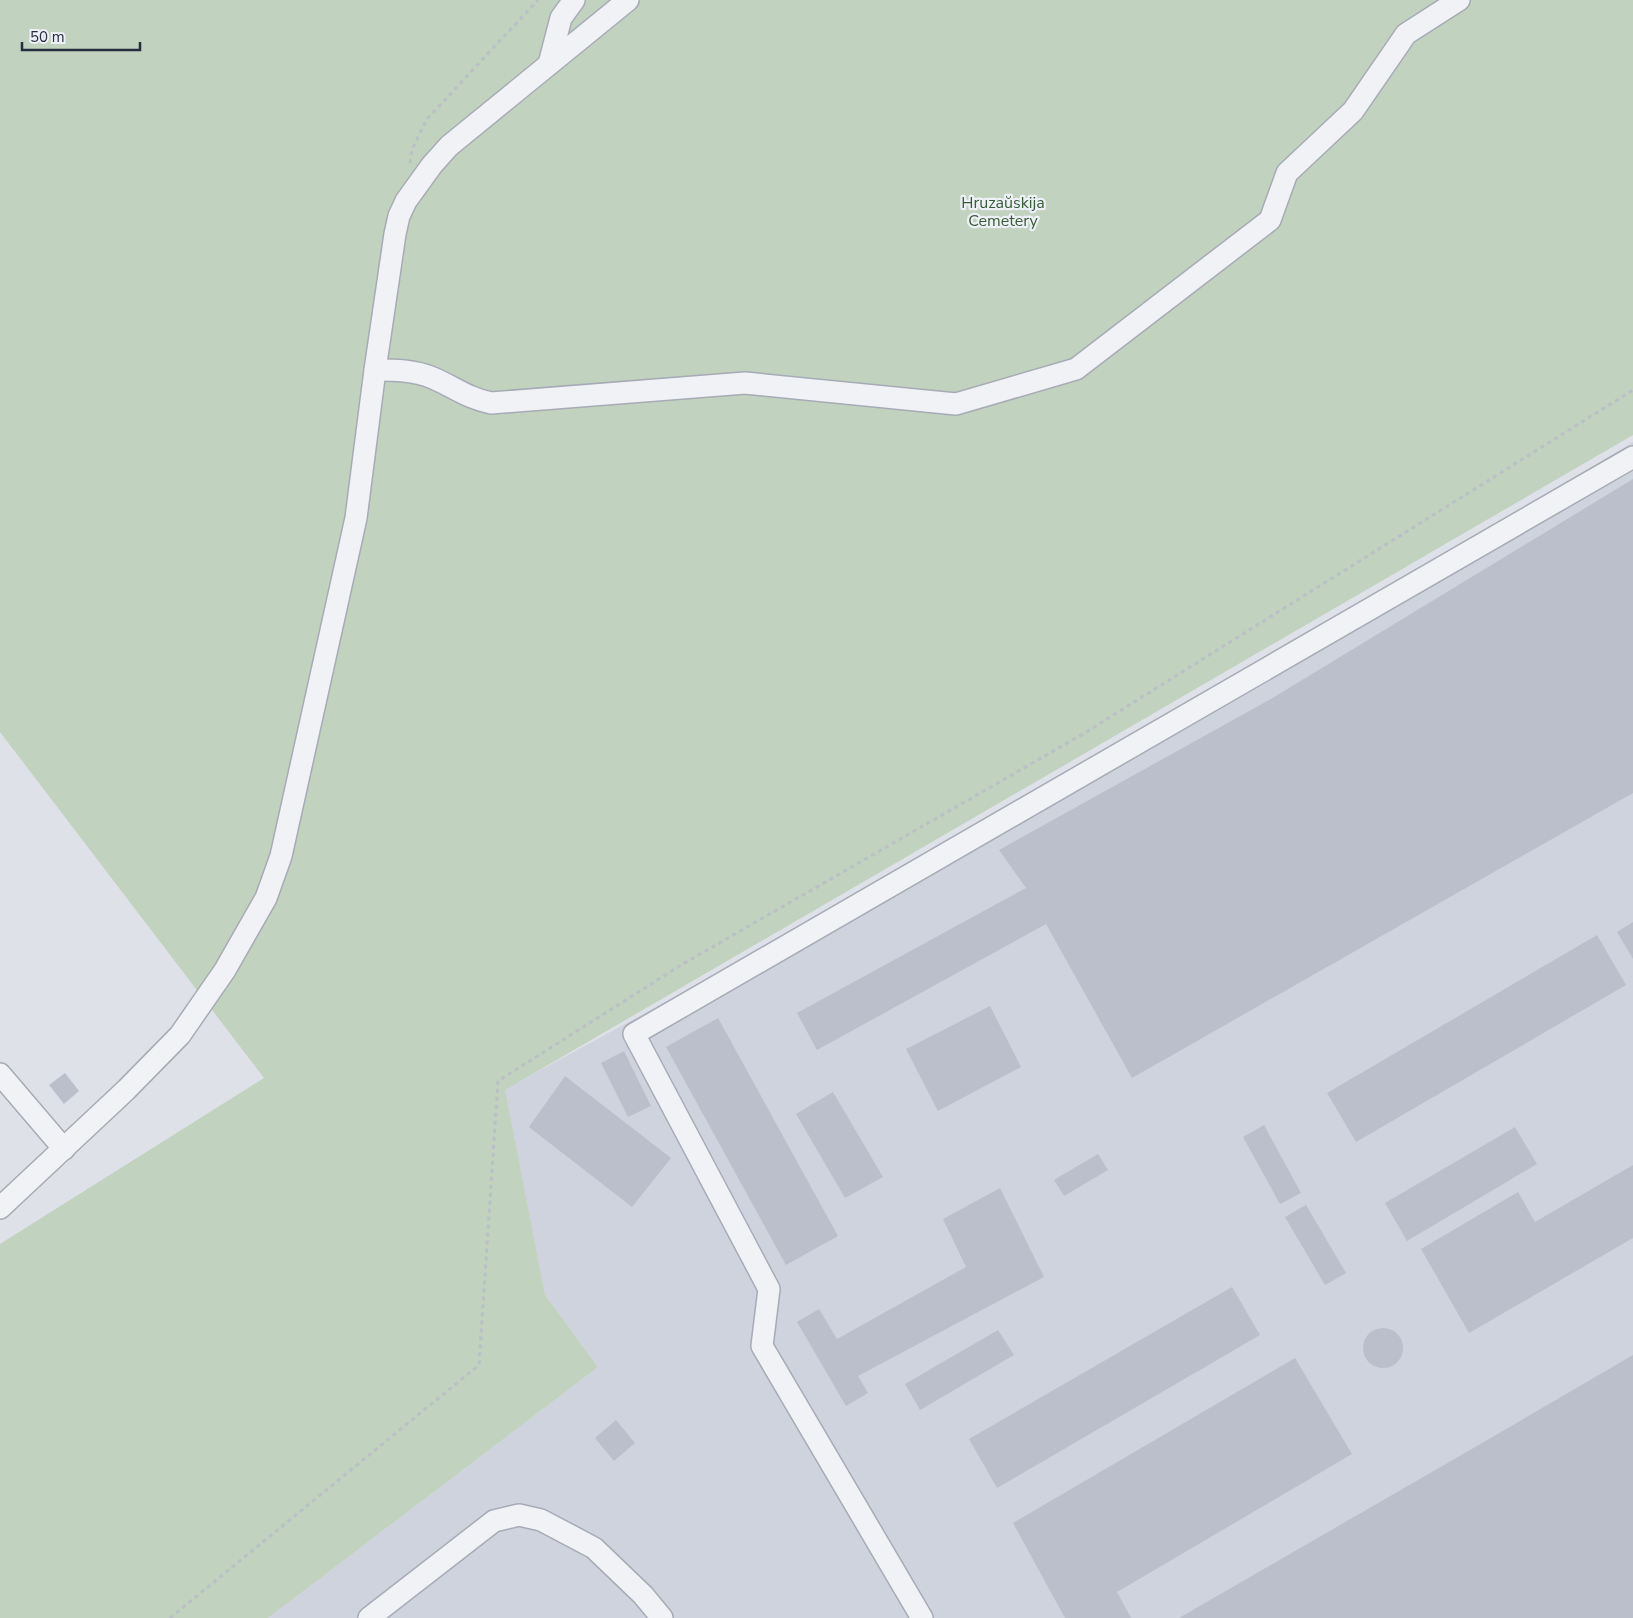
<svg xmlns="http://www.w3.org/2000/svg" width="1633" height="1618" viewBox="0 0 1633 1618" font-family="'Nunito Sans',sans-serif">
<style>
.built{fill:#cfd3dd}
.green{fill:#c1d2be}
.building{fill:#bbbfcb}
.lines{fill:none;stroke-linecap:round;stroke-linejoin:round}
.minor-casing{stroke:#a7abb5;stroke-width:24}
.path{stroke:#bbbfc6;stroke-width:3;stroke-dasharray:4 4;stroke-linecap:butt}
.minor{stroke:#f0f2f6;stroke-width:21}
.labels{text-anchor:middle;stroke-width:4.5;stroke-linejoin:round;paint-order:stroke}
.park-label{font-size:16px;fill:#365c33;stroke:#edf0f6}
</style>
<rect width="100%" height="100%" fill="#dee1e8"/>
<polygon class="built" points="1633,442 1633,1618 268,1618 598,1367 545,1295 504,1090 764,948 1456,549"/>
<polygon class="green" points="0,0 1633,0 1633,435 505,1090 545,1295 598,1367 268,1618 0,1618 0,1244 264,1078 0,732"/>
<g class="building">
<polygon points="1633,479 1633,793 1132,1078 1046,924 817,1050 797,1013 1026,888 999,850 1269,700"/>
<polygon points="1633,922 1633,959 1617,932"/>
<polygon points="1597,935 1626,985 1356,1142 1327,1093"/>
<polygon points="990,1006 1021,1067 938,1111 906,1049"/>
<polygon points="718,1018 838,1236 786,1265 666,1047"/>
<polygon points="624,1051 651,1106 628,1117 601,1063"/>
<polygon points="65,1073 79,1091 64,1104 49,1085"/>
<polygon points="565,1076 671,1158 632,1207 529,1127"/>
<polygon points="833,1092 883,1177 845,1198 796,1114"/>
<polygon points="1264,1125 1301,1193 1280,1204 1243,1137"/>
<polygon points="1515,1127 1537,1164 1407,1241 1385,1203"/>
<polygon points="1098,1154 1108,1170 1064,1196 1054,1180"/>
<polygon points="1633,1165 1633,1238 1469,1333 1421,1249 1518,1192 1535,1222"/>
<polygon points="1000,1188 1044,1277 858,1376 868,1393 846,1406 797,1322 819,1309 837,1339 966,1267 943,1219"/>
<polygon points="1306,1205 1346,1273 1325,1285 1285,1217"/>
<polygon points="1232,1287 1260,1335 997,1488 969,1439"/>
<circle cx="1383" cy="1348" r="20"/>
<polygon points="998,1330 1014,1355 920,1410 905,1384"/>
<polygon points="1633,1355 1633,1618 1179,1618 1489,1439"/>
<polygon points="1295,1358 1352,1454 1117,1592 1131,1618 1065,1618 1013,1523"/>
<polygon points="616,1420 635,1443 614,1461 595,1438"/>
</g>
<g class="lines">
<g class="minor-casing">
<g id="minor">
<polyline points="549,64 561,18 574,0"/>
<path d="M375,370C395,370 414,370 433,378C454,387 467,398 491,403L745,383L956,404L1076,369L1270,220L1287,173L1353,111L1406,34L1459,0"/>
<polyline points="0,1074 64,1149"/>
<polyline points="0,1208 126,1090 180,1035 225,970 266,898 281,856 356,518 375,370 395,234 399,216 406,201 432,165 449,146 628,0"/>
<polyline points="369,1618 494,1521 519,1515 541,1520 594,1548 643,1595 662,1618"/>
<polyline points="922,1618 762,1346 769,1289 634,1034 1633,457"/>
</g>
</g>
<g class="path">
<polyline points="410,163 412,150 426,120 538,0"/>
<polyline points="170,1618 479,1365 498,1081 681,965 1083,734 1633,390"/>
</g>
<use href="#minor" class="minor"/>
</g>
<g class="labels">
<g class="park-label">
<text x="1003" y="208">Hruzaŭskija<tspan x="1003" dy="18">Cemetery</tspan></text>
</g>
</g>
<path d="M22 42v8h118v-8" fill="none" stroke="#262d3f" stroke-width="2.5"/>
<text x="30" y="42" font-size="15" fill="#262d3f" stroke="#edf0f6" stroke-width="4" paint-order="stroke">50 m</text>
</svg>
